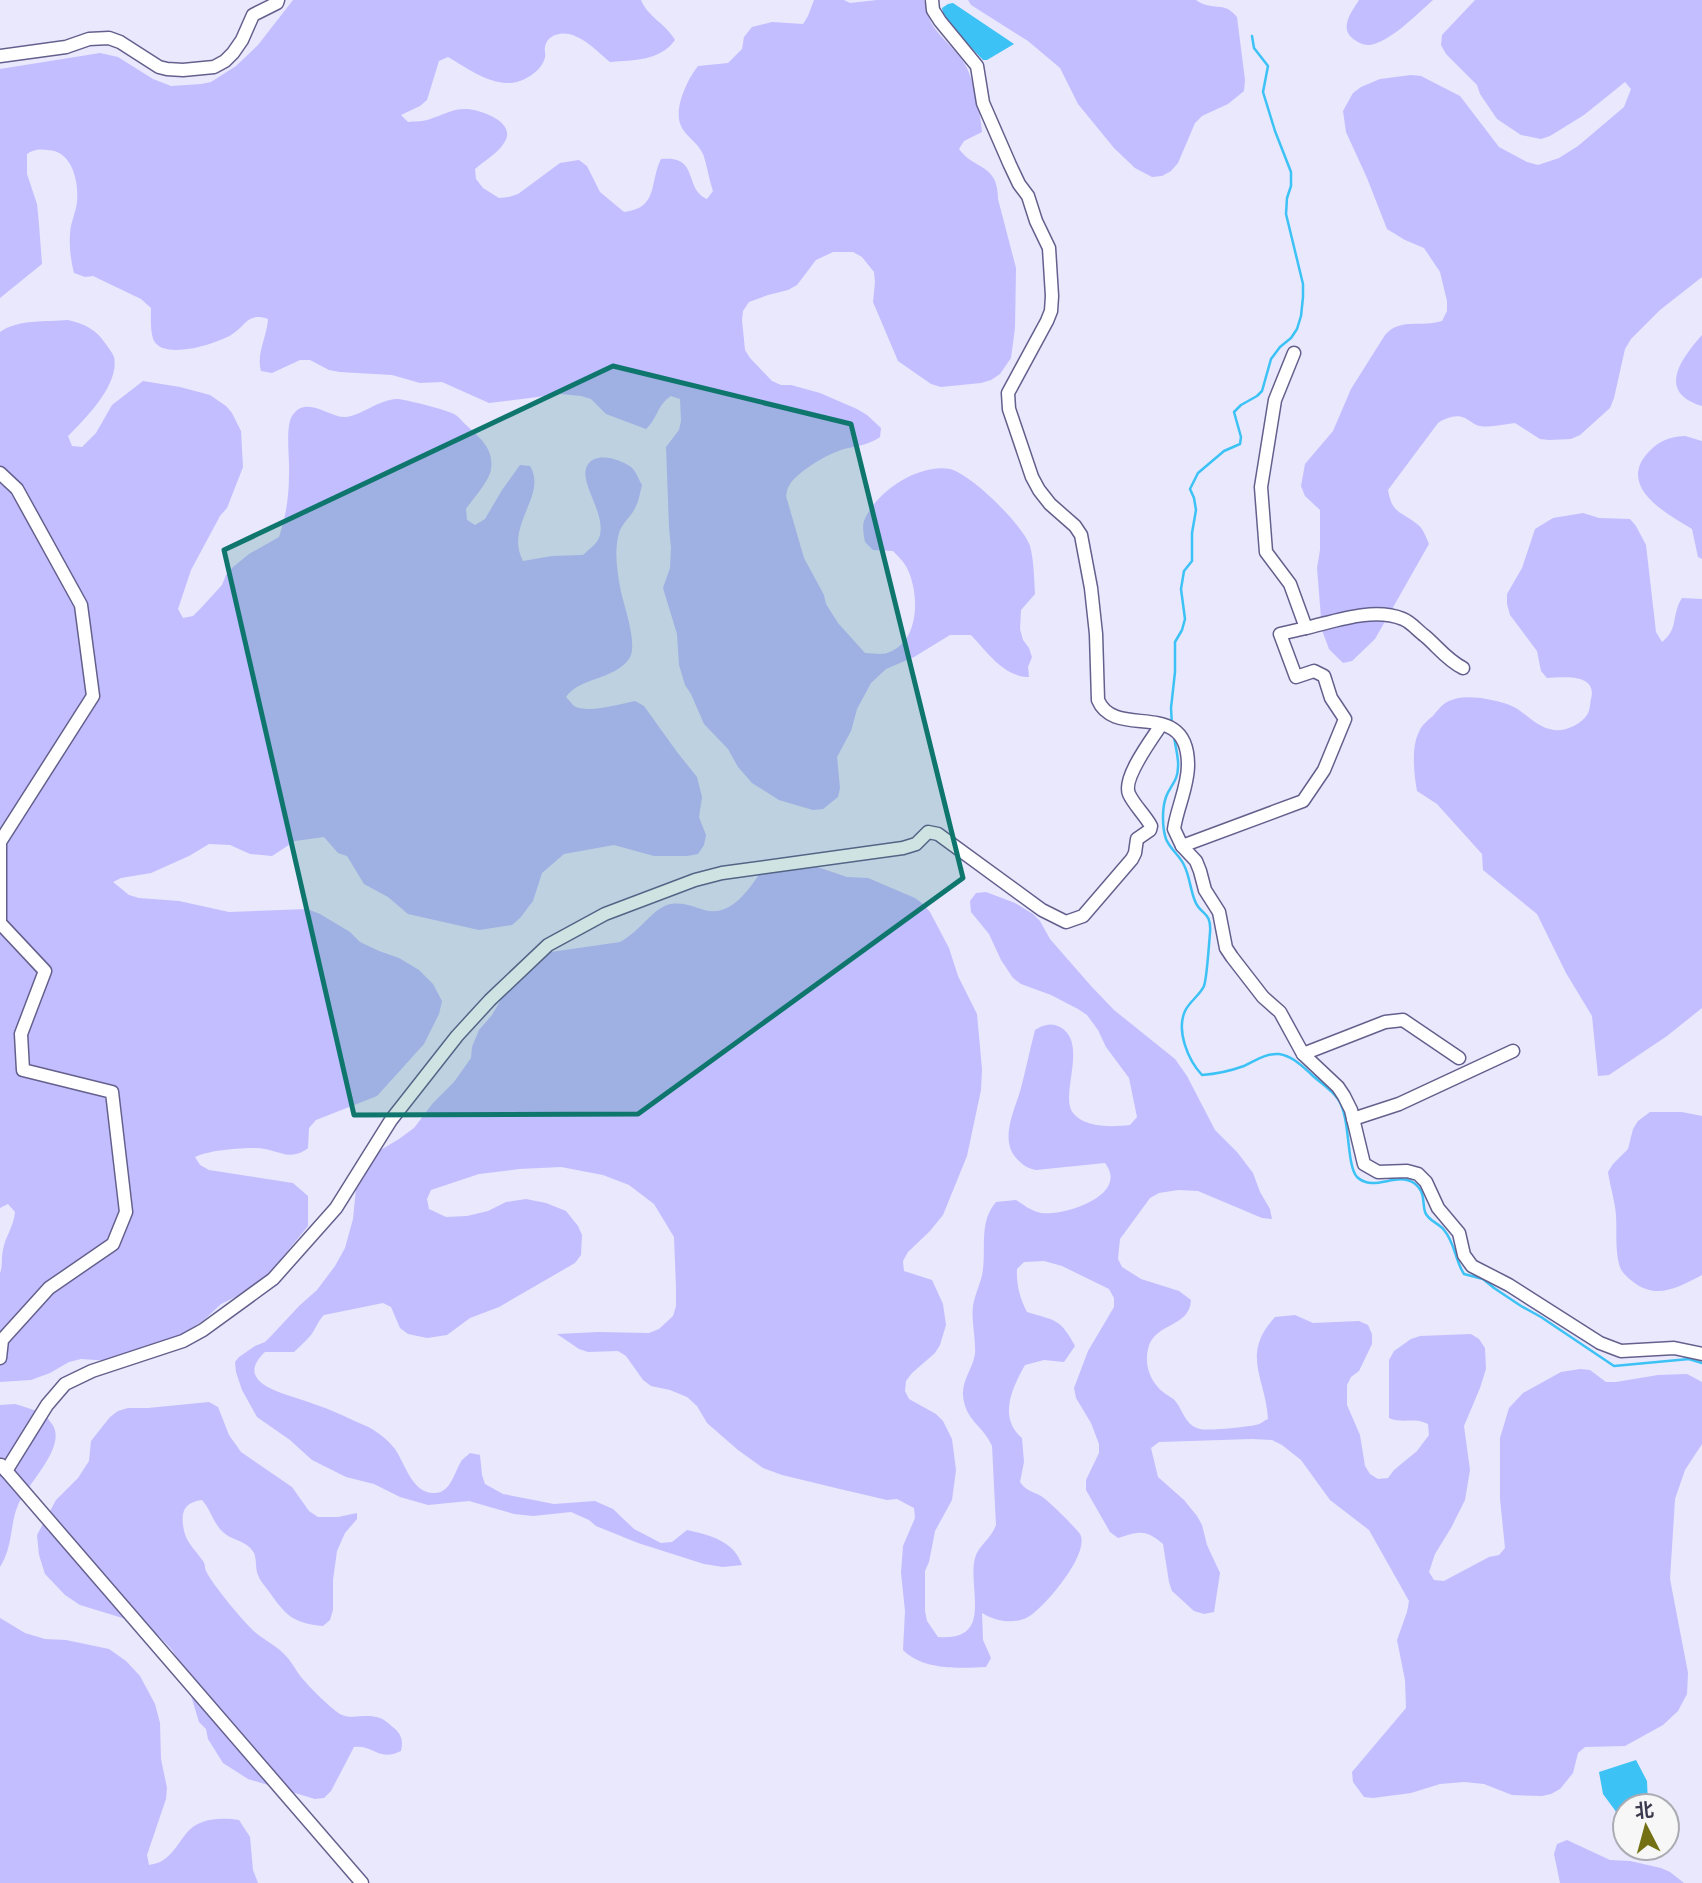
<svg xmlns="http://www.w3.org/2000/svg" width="1702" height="1883" viewBox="0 0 1702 1883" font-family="'Exo 2','Noto Sans SC',sans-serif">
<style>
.green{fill:#c3beff}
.water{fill:#3cc2f5}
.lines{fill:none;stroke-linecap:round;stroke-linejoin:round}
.stream{stroke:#3cc2f5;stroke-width:2.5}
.minor-casing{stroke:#64608d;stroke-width:15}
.minor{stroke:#fff;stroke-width:12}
.marked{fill:#0f766e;fill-opacity:0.2;stroke:#0f766e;stroke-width:5;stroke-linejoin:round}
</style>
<rect width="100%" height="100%" fill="#e9e8fd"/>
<g class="green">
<path d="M293,0H641C648,17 666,24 675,40C660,61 634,60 610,62C597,51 575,27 555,35C550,37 546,41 545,47C544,50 546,54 545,57C542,72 521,84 507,83C485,82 467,68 448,57L439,61L427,100L420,106L401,115L408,122C415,121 423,122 430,119C443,115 453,108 467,109C482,110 518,123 504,143C498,153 484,161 475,169L476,179L483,188L499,198L509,197L518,194L560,163L579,160L587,166L600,192L624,212C659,208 649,183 661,159C700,155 683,188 707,199L713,191C709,179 707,165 703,154C698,143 688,138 682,128C672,111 687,80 698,66L728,63L742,49L744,37L752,27L772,22L803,24L808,16L814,0H844L850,3L877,0H924C927,10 929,22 936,30C946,43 959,53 967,68C975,86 980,112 982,132L964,141L959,149C975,171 998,163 998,199L1016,268L1015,328L1011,358L1000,374L991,380L981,383L941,387L931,384L898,361L873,302L875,282L874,272L862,257L853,252H833L816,260L797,285L788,290L768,295L749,302L743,311L742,320L745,350L750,358L772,381L781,385H791L820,393L857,409L867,415L881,428L880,437C869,445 856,446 844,449C829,453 796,472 789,486C787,488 787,493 786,496L804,558L824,595L826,604L838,623L865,653C872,653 881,655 887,653C920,643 920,594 907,568C904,562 898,556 893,551L873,550L865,542C864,536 862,527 864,521C875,492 919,463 950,469C971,474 1023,525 1030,546C1034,561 1034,578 1035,594L1021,610L1020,629L1023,640L1029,648L1032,657L1028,667L1029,677C1004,677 987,652 971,635H950L914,657L886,669L871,683L857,709L851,731L837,757L840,788L838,797L823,809L813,810L779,800L752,783L738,767L728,749L704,724L691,694L685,685L679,665L677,634L663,588L670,568L671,548L669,527L666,447L679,430L681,421L680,399L671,396C657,405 658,418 646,429L606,414L591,399L581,396L561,394L489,403L442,382L420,383L392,375L340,372L329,370L310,360H300L272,373L261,371C256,354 267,337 268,319C247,312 246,326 231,335C216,344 165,360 154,341C150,332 151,318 151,308L141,299L93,276L85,277L74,273C71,261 69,247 70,235C70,223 76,213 77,202C79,181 72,151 48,150C39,149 35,149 27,154V174L37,204L39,224L42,264L0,298V69L100,53L118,57L153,79L171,86L201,84L211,82L236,66L258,45Z"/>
<path d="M968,0H1196C1212,12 1224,0 1237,17L1245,80L1244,91L1228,104L1202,116L1195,123L1178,163L1171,171L1162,176L1152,177L1135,168L1114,148L1078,104L1060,68L1028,41L971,5Z"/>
<path d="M1359,0H1433C1417,14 1394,38 1374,44C1369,46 1363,45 1358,42C1337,31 1350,14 1359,0Z"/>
<path d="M1475,0H1702V277L1660,310L1631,339L1625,349L1614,398L1610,408L1580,435L1571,439L1549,440L1540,439L1515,423C1504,424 1491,428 1480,426C1474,425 1471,421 1465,418C1456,414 1446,418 1438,423L1388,490C1392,514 1401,511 1417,524C1423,528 1426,537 1429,544L1375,639L1352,661L1343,663L1329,649L1322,630L1317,568L1320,550V510L1305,496L1301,486L1305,464L1333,431L1351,389L1385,335C1401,317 1421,328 1442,321L1447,311V301L1440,272L1424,248L1405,240L1387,229L1367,178L1346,132L1343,111L1353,93L1361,87L1380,79L1411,75L1421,76L1460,96L1499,147L1527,162L1538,165L1559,158L1578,146L1624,107L1631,89L1625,82L1584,115L1550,136L1541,139L1521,135L1497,119L1480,94L1477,85L1446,54L1441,45L1442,35Z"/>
<path d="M68,320C84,324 96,329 105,343C108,347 112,352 114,357C120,384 85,419 68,436L72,446L82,447L96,433L112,405L143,381L180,387L210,395L226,406L232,413L241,431L243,467L227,508L220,516L191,570L178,609L183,618L193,616L201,608L222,585L226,575L233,567L249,554L279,537C286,516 289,497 289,474C290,460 285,428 292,416C306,394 329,418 346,417C362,415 378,400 397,399C404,399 447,410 454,414C458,416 462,421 466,425C479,437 494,448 491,469C490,480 473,499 466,509L467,520L475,525L485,519L502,490L520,465L530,466C548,496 504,525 523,561L552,556L583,555C587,551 595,545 598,540C610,517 578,484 587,466C595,451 620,459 631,467C636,471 639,480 642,485C640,492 639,500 636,506C632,516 622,523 619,533C614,551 617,569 620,587C623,604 639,645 629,659C614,680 580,677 566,697C568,699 572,704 574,706C588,714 620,704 635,701L644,706L677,752L697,777L702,797L699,817L706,835L704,845L698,854L687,856H654L614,845L564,854L542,873L533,901L520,918L512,925L479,930L408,914L388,897L364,884L347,856L338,853L324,837L295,841L272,856L250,854L230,845L209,844L189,856L151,873L121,878L113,882L129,895L139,898L179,901L229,912L307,909L320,914L350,932L360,942L379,951L399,958L419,970L433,984L442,1001L439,1014L424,1044L377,1096L316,1120L309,1128L308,1148C289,1163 276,1148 255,1148C238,1148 210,1150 195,1157L200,1165L209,1170L293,1183L308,1196V1226L268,1275L254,1288L221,1304L204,1320L184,1333L141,1355L111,1361L81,1359L69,1362L50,1373L31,1380L0,1382V1273C3,1266 1,1258 3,1250C5,1237 14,1226 15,1212L8,1204L0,1208V332C18,319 47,322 68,320Z"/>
<path d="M1702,335V406C1656,392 1681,359 1702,335Z"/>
<path d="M1685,436L1702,441V559L1698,557L1692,529C1667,514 1619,488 1646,455C1657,442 1667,437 1685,436Z"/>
<path d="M1583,513L1599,518L1630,519L1636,526L1646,545L1656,632L1662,642C1679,629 1671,615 1682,598L1702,599V1008L1667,1036L1609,1075L1598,1076L1592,1016L1566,973L1537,914L1483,870L1482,854L1437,804L1417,791C1414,774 1411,747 1419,732C1421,726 1428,720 1433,716C1436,712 1440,707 1444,704C1461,692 1489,699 1507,704C1525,710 1534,727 1554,730C1565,732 1581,724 1587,715C1590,711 1590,704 1591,699C1598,673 1563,677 1547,678L1541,671L1537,651L1510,615L1507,604V594L1522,568L1535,529L1553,518Z"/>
<path d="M788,857L847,877L868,878L915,898L923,904L930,912L949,948L958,976L977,1014L982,1069L981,1090L967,1156L943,1215L930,1231L908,1252L903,1261L904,1271L932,1280L943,1304L946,1325L940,1345L935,1353L912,1373L906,1381L905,1391L909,1399L936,1414L943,1421L952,1439L956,1470L952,1500L935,1531L929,1562L925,1571V1611L927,1621L938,1637C995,1642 967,1587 975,1558C978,1546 991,1539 996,1525L992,1446C983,1425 965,1421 963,1395C962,1380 973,1368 975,1354C976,1338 971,1321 973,1306C975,1293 982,1281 983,1269C986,1246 979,1222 996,1202L1016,1200C1024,1205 1031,1211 1041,1213C1065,1216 1130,1195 1105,1163L1036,1170C1027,1168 1024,1166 1018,1160C998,1141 1015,1110 1021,1088C1026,1069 1030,1049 1035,1030C1043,1025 1051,1022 1060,1027C1089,1043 1059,1095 1073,1113C1085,1128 1112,1127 1130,1125L1137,1117L1129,1078L1106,1047L1098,1030L1087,1015L1078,1009L1051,995L1021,984L1013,978L1001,960L989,934L971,912L970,901L976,893L986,892L1015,903L1033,914L1040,921L1050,939L1091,986L1114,1010L1175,1059L1187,1076L1215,1130L1237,1152L1253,1173L1260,1192L1270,1209L1272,1219L1262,1218L1198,1191L1178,1190L1159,1193L1150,1198L1120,1239L1118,1259L1122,1267L1141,1279L1179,1291L1191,1300C1190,1328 1154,1322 1148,1349C1144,1366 1151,1382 1163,1392C1167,1396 1173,1397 1176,1402C1183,1411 1186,1426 1200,1429C1207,1431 1251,1427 1259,1424C1260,1424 1267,1419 1268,1419C1266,1378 1240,1355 1275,1317L1295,1315L1313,1323L1359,1321L1368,1325L1372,1334V1344L1359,1371L1351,1377L1347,1385V1405L1360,1435L1365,1466L1370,1474L1378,1479L1388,1478L1394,1470L1417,1451L1429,1435L1428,1424C1414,1417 1403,1424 1389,1418V1360L1394,1351L1411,1339L1420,1336L1471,1334L1479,1339L1485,1348L1486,1369L1480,1388L1464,1426L1470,1470L1465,1500L1451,1528L1435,1554L1429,1572L1434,1580L1444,1581L1489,1557L1499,1555L1505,1548L1500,1499V1438L1509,1408L1523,1393L1561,1372L1580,1369L1590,1370L1606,1382H1616L1658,1375L1687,1374L1702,1382V1444L1685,1470L1675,1499L1670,1579L1688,1673L1687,1694L1678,1711L1663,1725L1625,1746L1585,1747L1578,1753L1573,1773L1560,1789L1551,1794L1542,1796L1512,1795L1484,1784L1464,1782L1440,1784L1411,1793L1373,1798L1364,1797L1353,1782L1352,1772L1406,1708L1405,1680L1397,1640L1407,1612L1409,1601L1369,1530L1330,1500L1301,1460L1282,1445L1272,1440L1252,1439L1159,1442L1151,1448L1158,1477L1184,1500L1197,1516L1202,1525L1207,1545L1220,1573L1214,1612L1204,1614L1194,1611L1172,1591L1169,1582L1163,1544C1146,1529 1139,1531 1118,1538L1110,1532L1086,1490V1480L1099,1453V1444L1091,1423L1076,1398L1074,1388L1088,1351L1114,1307V1298L1109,1289L1062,1266L1044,1261L1024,1262L1017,1269C1016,1284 1020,1299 1027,1312C1056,1321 1060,1318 1075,1346L1064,1362L1044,1360L1025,1365C1012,1388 998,1418 1022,1438L1024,1462L1020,1482C1026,1491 1032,1491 1041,1496C1048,1500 1076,1528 1080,1534C1091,1553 1044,1608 1028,1617C1013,1625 995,1621 982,1613L983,1640L991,1658L986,1667C960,1668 924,1671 903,1650L905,1611L901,1573L903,1546L915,1518L914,1508L897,1499L887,1500L840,1489L782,1475L763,1468L738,1450L707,1423L697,1406L687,1397L670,1390L651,1386L643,1380L626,1356L618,1351L588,1352L579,1349L557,1334L598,1332L649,1333L659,1329L673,1316L676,1306V1287L674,1237L654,1204L629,1185L603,1175L561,1167L519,1169L479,1174L431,1190L427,1199L429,1209L446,1217L467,1216L488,1211L506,1202L526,1199L546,1203L566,1211L578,1226L582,1235L581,1255L575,1263L499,1307L470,1318L447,1335L427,1338L408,1334L400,1328L391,1307L383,1303L324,1315C318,1321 316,1328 311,1335C306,1341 300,1346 294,1352H265C230,1385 291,1395 311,1403C330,1409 348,1418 366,1426C376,1430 389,1441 395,1449C404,1462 412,1492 432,1493C451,1495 454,1472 462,1460C463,1459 469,1454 470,1453L480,1455L482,1475L485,1484L503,1494L554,1504L595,1501L613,1509L634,1529L661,1543L672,1542L687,1530C710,1535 734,1541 742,1565L723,1567L704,1564L638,1543L596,1526L589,1520L571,1512L533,1516L514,1514L469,1501L428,1505L400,1497L374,1484L346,1477L312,1460L290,1440L257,1417L242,1390L236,1372L235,1362L239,1357L255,1346L265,1342L272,1335L299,1306L317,1290L335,1266L345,1248L353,1219L358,1167L364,1160L399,1139L414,1128L433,1103L454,1082L471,1058L472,1047L479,1030L492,1015L514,977L551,952L620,942C638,933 651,911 667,905C680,901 691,906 704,910C734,919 755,881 768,860Z"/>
<path d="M1650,1112H1682L1702,1116V1275C1678,1287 1657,1301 1632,1281C1626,1276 1621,1272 1619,1264C1615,1248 1617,1232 1616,1215C1615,1201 1610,1186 1608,1172L1613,1164L1628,1149L1633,1129L1638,1121Z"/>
<path d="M209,1402L218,1407L229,1435L241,1452L292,1487L309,1511L318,1517H338L357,1513V1519L345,1533L337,1551L333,1580V1610L330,1620L323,1626C294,1623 287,1617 270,1593C266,1587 260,1581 258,1575C255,1568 257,1560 254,1553C247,1540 232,1541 223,1532C213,1523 211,1510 202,1500C186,1502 181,1510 183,1525C185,1542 194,1548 203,1561C206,1566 204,1566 206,1571C212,1584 245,1624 256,1633C266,1641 277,1646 286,1656C291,1661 294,1667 298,1673C306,1684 329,1707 340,1714C350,1720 365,1714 376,1717C383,1718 388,1723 394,1728C402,1735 403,1741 401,1751C378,1762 375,1745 354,1747L331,1791L324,1798L315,1799L248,1779L223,1763L208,1739L206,1729L199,1722L182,1666L172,1650L159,1636L147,1629L129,1620L80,1605L65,1595L45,1574L39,1555L37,1535L56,1500L78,1478L89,1461L91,1441L110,1417L118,1411L128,1408H148Z"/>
<path d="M15,1404C24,1407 33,1409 41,1413C46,1415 49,1420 52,1424C68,1446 27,1484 18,1505C10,1523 13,1547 0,1567V1405Z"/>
<path d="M0,1618L25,1633L45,1639L66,1640L109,1649L126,1661L140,1676L155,1704L160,1723L161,1759L167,1788L166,1799L147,1855L149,1865C177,1862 179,1831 200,1823C211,1818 228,1818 239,1820L250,1837L253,1870L258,1883H0Z"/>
<polygon points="1567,1840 1610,1860 1630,1861 1661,1868 1670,1872 1684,1883 1560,1883 1554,1854 1557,1844"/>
</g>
<g class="water">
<polygon points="953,3 1014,44 987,60 983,60 944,19 942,8 948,4"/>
<polygon points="1636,1760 1647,1781 1648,1804 1640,1806 1625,1806 1625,1811 1617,1813 1603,1794 1599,1772"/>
</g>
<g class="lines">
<g class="stream">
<polyline points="1172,726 1171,708 1175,672 1175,642 1182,630 1185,619 1181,589 1184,571 1192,561 1192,533 1196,510 1194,498 1190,489 1198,473 1224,451 1240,444 1241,437 1234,412 1241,405 1257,396 1262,391 1271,359 1280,347 1291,338 1297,329 1301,316 1303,297 1303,284 1286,214 1287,198 1291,186 1291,172 1275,131 1263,92 1268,66 1254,48 1252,36"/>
<path d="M1174,736C1175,746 1179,758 1178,767C1178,781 1170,786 1166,797C1162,808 1162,827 1166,839C1170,849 1180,856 1184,865C1190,877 1190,889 1195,901C1200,915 1212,911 1210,933C1209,943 1207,978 1204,986C1200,995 1189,1002 1185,1011C1176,1031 1188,1060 1202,1075C1217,1074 1230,1071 1244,1066C1255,1061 1266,1053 1279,1054C1292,1056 1301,1065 1311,1074C1319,1082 1331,1089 1338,1099C1351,1118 1346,1165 1357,1177C1374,1193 1396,1171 1414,1183C1426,1192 1422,1202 1425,1212C1428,1221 1439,1223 1444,1230C1455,1243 1455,1260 1464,1274L1483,1279L1494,1288L1521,1306L1541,1317L1614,1366L1689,1359L1702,1363"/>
</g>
<g class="minor-casing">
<g id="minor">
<path d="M932,0L933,10L940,21L977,66L983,103L1010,165L1019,184L1028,196L1036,221L1049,248L1052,296L1051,311L1047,321L1008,393L1009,409L1032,477L1039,490L1050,504L1075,526L1081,535L1091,588L1096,634L1098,700C1115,741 1188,696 1188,765C1188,787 1177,808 1174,829L1182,846L1196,861L1200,871L1205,890L1219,912L1226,948L1232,957L1263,997L1280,1012L1303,1054L1338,1087L1344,1096L1351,1110L1364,1164L1378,1172L1407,1171L1418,1174L1426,1182L1438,1208L1459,1233L1464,1255L1472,1266L1509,1285L1600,1343L1621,1351L1674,1348L1702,1354"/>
<polyline points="0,56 66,47 89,39 109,38 120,42 159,67 167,69 183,70 214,67 225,61 233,53 242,40 253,15 277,3 278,0"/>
<polyline points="0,473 17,489 81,605 93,696 0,842 0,923 45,971 21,1034 23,1070 112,1092 126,1212 113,1244 49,1288 2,1340 0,1358"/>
<path d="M1306,628C1336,621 1373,607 1403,619C1411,622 1418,631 1425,636C1438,647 1447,660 1463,668"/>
<polyline points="1182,846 1303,801 1324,770 1345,719 1331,698 1324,676 1314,671 1296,677 1280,634 1306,628 1290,584 1266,552 1261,487 1275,400 1294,353"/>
<polyline points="1303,1054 1385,1022 1403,1020 1459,1058"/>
<polyline points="1353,1119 1399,1104 1513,1051"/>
<polyline points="1,1465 362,1883"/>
<path d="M6,1471L47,1405L65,1384L92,1371L183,1341L203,1330L273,1279L336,1208L391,1120L457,1036L490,1000L548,945L605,914L695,880L722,873L903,848L916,844L928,832L938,834L1042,910L1066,922L1083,916L1132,859L1135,853L1137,839L1150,830L1151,826C1145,815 1134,805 1129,794C1122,778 1152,739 1161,725"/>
</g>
</g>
<use href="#minor" class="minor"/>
</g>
<path class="marked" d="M613,366L851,424L963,878L638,1114L354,1115L224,550Z"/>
<g transform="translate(1646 1827) rotate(354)"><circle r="33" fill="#f7f7f7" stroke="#ababb3" stroke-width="2"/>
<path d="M0-5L12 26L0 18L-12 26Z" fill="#737114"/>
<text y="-10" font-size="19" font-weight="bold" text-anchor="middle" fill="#3a394d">北</text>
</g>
</svg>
